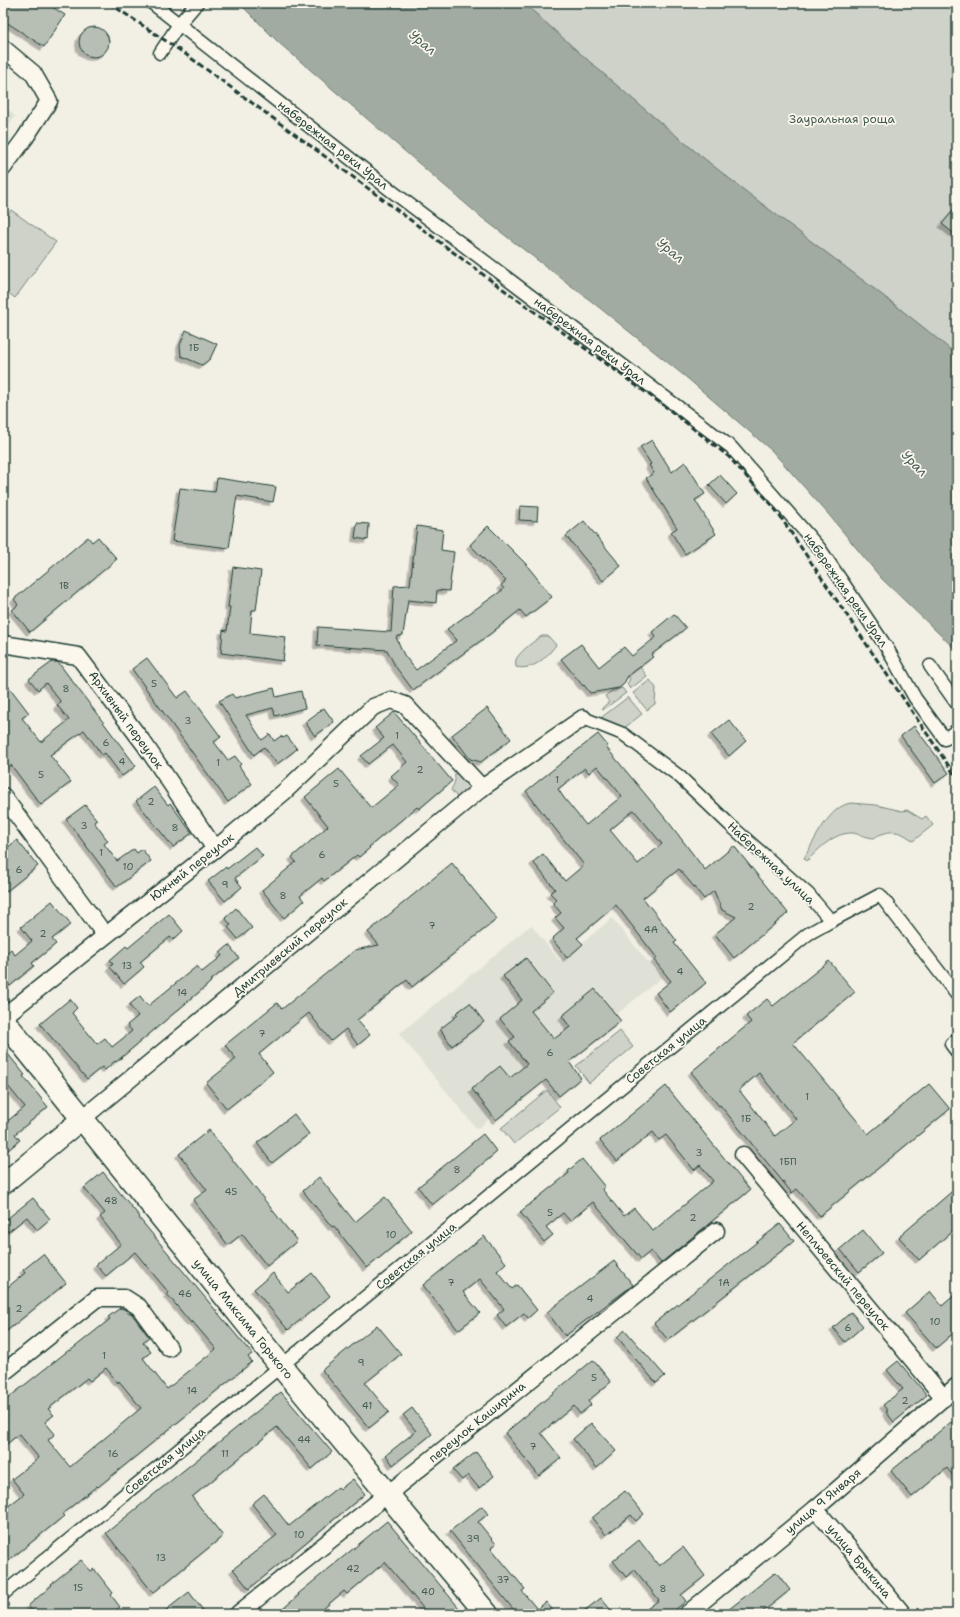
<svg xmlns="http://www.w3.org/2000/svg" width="960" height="1617" viewBox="0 0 960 1617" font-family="'Shantell Sans',sans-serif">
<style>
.built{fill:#e0e1d6}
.green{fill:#cfd2c8;stroke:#77887e}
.water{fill:#a2aba1;stroke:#6e7f75}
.building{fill:#b7beb3;stroke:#1f3d34;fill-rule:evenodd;filter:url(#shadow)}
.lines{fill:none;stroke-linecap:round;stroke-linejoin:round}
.pedestrian-casing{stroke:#1f3d34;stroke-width:15}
.minor-casing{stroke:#1f3d34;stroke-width:19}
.tertiary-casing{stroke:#1f3d34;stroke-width:23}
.primary-casing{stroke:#1f3d34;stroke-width:25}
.pedestrian{stroke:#fbf7ec;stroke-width:12}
.minor{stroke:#fbf7ec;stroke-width:16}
.tertiary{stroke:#fbf7ec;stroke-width:20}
.primary{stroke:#fbf7ec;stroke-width:22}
.rail{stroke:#1f3d34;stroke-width:3;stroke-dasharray:6 3;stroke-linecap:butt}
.labels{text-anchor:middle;stroke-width:3.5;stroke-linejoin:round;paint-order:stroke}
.number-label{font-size:10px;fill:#455d54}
.park-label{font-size:12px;fill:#425b52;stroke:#fbf7ec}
.street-label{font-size:12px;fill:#1f3d34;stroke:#fbf7ec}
.water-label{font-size:13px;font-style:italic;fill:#465e55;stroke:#fbf7ec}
</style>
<defs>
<filter id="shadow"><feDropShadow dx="-3.5" dy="3.5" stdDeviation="0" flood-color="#0004"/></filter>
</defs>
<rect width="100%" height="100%" fill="#f2f0e5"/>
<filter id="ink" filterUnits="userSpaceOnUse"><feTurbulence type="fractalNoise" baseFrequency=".025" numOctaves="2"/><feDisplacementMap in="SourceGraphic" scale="8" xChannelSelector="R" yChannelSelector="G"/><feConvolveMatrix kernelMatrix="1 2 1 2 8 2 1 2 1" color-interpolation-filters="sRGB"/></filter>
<g filter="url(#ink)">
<g class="built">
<polygon points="3,105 15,116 3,133"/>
<polygon points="612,918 661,978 477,1129 399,1034 531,925 560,961"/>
</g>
<g class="green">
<path d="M524,3H957V355C881,291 799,234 721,172C653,118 588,61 524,3Z"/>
<polygon points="11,210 56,242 15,298 3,289 3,221"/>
<path d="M542,636H548L556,645C546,658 533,671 516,667C516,665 515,663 516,660C517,654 536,639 542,636Z"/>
<polygon points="640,667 647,676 630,689 627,684 630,679 628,676"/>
<polygon points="650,680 656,688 655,704 647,710 633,693"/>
<polygon points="622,688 626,693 603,710 602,708 609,702 605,696 614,689 615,690"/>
<polygon points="628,697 642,714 623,729 610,728 602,717"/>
<path d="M462,769L477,786L463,804L451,790C453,785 457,780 454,775Z"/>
<path d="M851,803L876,805L902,811L907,810L922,819L926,816L933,825L913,841C904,833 894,829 882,834C880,834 876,837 874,838C869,838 858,834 853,833C834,832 819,849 807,861L804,858C815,840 829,806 851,803Z"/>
<polygon points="620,1031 633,1047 589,1083 576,1066"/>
<polygon points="547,1090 560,1107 514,1144 501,1128"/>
</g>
<path class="water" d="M239,3H524C588,61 653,118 721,172C799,234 881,291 957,355V651L881,578L829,515L772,451L687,378L591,301L481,217L279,43Z"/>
<g class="building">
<polygon points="3,3 46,3 65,15 44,47 3,20"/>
<circle cx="94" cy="42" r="15"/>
<polygon points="957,206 957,236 942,224"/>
<polygon points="186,330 217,344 210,359 202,365 181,356 180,345"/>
<polygon points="652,440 672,472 685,462 705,494 695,500 716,534 685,554 671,532 677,528 646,478 654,473 649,465 651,464 640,447"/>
<polygon points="720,475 737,494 726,504 709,485"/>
<polygon points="217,478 276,487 273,502 237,496 229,548 172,541 180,488 215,492"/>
<polygon points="520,506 538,507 537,521 519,520"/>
<polygon points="584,521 621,566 603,581 566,536"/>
<polygon points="357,523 369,524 368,540 355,538"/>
<polygon points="417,526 443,530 441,550 454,552 449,591 437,590 436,603 408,600 403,635 396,637 404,655 416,670 457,640 447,629 504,589 501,585 506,581 470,545 488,526 525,563 552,597 526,617 520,610 490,634 413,690 395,666 387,650 317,645 318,627 391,632 394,586 410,585"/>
<polygon points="88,537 92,542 98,537 117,559 30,632 12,610 18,605 14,599"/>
<polygon points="233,567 261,571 256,610 252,610 250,633 286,637 283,661 221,653 223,630 227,631 230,607 228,607"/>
<polygon points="674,614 686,628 651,655 653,657 628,676 623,685 619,688 590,693 584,685 583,686 561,659 581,644 599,667 624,647 632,656 656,637 652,632"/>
<polygon points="147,658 177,698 187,691 221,737 214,742 228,760 235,756 241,764 239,766 252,784 228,802 132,669"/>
<polygon points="52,662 58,662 136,766 122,776 105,753 102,755 84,730 50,755 71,782 41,805 11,765 9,766 3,759 3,679 29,713 22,718 41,742 69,720 57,705 61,702 46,683 38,690 29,679"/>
<polygon points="274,688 276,697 301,691 305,708 275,716 273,708 246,715 262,740 270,734 274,741 281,736 283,738 287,736 297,749 277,764 264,747 254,755 219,701 232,694 235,698"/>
<polygon points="324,708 334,722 315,736 305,722"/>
<polygon points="487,708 511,739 481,762 470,759 452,735"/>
<polygon points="394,712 452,781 419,809 417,807 369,847 370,848 359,857 357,855 324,881 322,878 300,896 304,901 284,918 262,890 296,862 292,857 328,826 305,797 339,769 371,808 399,785 391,776 407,762 393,745 368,764 361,756 384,738 375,728"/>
<polygon points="729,720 746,741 729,756 711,734"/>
<polygon points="914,726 949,773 935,783 901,736"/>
<path d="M598,734L608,746L606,747L670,824L705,870L734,846L788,913L734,958L715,934L736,917L722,910L714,891L704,899L679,869L643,898L677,941L674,943L706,983L670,1012L656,993L671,981L654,960L657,958L616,905L577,938L583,944L567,958L552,939L564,928L555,918L561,913L553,903L557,900L550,893L555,889L533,862L543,854L565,881L584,865L545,816L526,791ZM597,766L622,796L586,825L564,798L558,789L585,768L589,773ZM634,810L662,844L638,864L610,830Z"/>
<polygon points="154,787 168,805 170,803 192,833 173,847 136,801"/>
<polygon points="85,805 97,820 94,822 108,841 104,844 117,861 134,849 137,853 142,849 151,861 117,887 66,819"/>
<polygon points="17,840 38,866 3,894 3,851"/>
<polygon points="255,847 263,856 235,878 242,887 225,901 208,881 226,867 227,869"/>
<polygon points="452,863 497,919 412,987 407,980 357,1020 370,1035 358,1045 346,1029 331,1041 309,1013 259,1054 273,1072 227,1109 206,1083 236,1059 225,1045 277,1003 282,1009 355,950 379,945 368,932"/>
<polygon points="52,901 71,924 52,939 56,944 32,963 34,966 10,986 3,977 3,956 11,949 15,955 32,941 21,927"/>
<polygon points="236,908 252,928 238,939 228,927 231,925 225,918"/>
<polygon points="169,914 183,931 173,940 170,937 140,962 144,967 124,984 110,967 113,964 110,960 126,946 128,948"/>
<polygon points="229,945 239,958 210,981 211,982 116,1062 115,1061 105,1070 102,1067 87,1079 40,1024 70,999 77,1008 72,1013 97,1044 105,1038 112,1047 132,1031 127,1025 138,1016 129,1005 140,996 148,1006 197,966 202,972 222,956 220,953"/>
<polygon points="526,958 553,993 531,1011 554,1039 570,1027 562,1016 595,989 621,1021 569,1062 581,1078 559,1096 546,1080 496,1120 472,1089 500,1066 510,1078 527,1064 509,1041 515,1037 500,1019 522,1000 503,976"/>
<path d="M829,961L855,992L793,1043L868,1134L929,1084L950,1109L820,1216L797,1189L792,1193L720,1105L719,1106L691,1072L751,1022L746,1016L767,999L773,1006ZM759,1073L796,1119L775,1136L739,1090Z"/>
<polygon points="470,1003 484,1022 452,1046 440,1029 458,1015 456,1013"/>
<polygon points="3,1048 25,1075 23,1076 48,1107 15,1134 20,1140 8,1150 3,1144 3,1120 5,1123 25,1107 3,1080"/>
<polygon points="666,1086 750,1190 661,1263 651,1251 641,1259 593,1202 570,1221 563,1213 546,1227 553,1235 544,1242 520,1212 569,1173 568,1171 582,1159 605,1187 602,1189 624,1216 634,1208 653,1231 713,1181 700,1165 694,1170 666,1135 659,1140 653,1132 617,1161 600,1140"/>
<polygon points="294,1114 309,1134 272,1163 257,1143"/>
<polygon points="209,1130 297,1241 267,1266 242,1234 228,1245 193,1200 207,1190 179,1154"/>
<polygon points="483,1134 497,1152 432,1205 418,1187"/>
<path d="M103,1172L140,1217L139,1218L252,1354L248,1357L252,1362L98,1487L97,1486L62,1514L64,1516L3,1565V1510L24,1494L12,1479L39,1458L19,1434L3,1447V1402L69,1350L70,1351L110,1319L108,1317L120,1308L124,1309L128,1313H131L149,1337L143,1342L151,1352L143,1358L167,1389L216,1349L192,1321L191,1323L167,1294L169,1293L135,1252L106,1276L96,1265L121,1244L100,1217L105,1213L84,1188ZM106,1368L118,1383L119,1381L141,1408L70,1467L48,1440L55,1434L45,1422L54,1415L48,1409L87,1378L90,1381Z"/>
<polygon points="319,1177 355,1222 385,1197 412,1231 367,1268 334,1226 332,1227 303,1191"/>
<polygon points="957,1187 957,1227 919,1260 899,1237"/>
<polygon points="33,1198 50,1219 37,1230 27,1217 8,1232 3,1226 3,1222"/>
<polygon points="780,1224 794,1241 668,1340 654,1323"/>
<polygon points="863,1230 882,1253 859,1272 840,1249"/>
<polygon points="484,1236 506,1263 497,1271 512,1289 517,1285 537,1310 528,1318 524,1313 506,1327 497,1315 504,1309 480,1279 463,1292 480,1313 458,1330 423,1285"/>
<polygon points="43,1254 66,1283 3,1334 3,1291 25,1273 23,1270"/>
<polygon points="614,1261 633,1285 565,1336 547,1312"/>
<polygon points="273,1273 288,1292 312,1273 330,1296 288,1330 254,1289"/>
<polygon points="930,1291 942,1306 957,1293 957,1330 936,1348 905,1313"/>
<polygon points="851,1312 863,1326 845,1342 833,1328"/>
<polygon points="377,1325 401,1354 365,1383 389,1412 369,1428 322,1370"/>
<polygon points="625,1330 665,1376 656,1383 617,1337"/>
<polygon points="593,1360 611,1382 588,1401 591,1405 580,1414 574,1406 541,1433 561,1458 539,1476 505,1433"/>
<polygon points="898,1361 927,1395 894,1422 886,1412 888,1411 883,1405 903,1389 887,1370"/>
<polygon points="281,1392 332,1452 312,1469 277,1427 192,1497 223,1536 153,1593 106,1533"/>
<polygon points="412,1408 432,1434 393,1465 386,1455 416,1431 403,1415"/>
<polygon points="951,1422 957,1429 957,1481 947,1468 912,1497 891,1471"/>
<polygon points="591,1423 616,1451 597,1468 573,1439"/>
<polygon points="476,1452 494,1476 479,1488 468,1475 462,1480 453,1470"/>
<polygon points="353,1479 365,1494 249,1589 233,1569 277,1535 252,1504 264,1494 289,1526 338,1487 340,1489"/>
<polygon points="625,1491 644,1514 636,1521 631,1515 606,1535 592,1518"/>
<polygon points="482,1506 488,1514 478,1522 496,1544 491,1548 525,1589 522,1591 537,1609 546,1602 556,1614 517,1614 450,1531"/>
<polygon points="387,1521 464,1614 428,1614 385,1562 347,1594 344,1591 317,1614 277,1614 299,1595 298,1594"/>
<polygon points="639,1540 659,1566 683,1547 705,1576 681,1595 686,1601 670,1614 640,1614 659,1600 635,1570 626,1577 613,1561"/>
<polygon points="81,1560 91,1571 94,1569 113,1593 111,1595 120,1607 111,1614 35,1614 28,1606 52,1585 51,1584"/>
<polygon points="776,1572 790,1590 760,1614 723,1614"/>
<polygon points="189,1592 206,1614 161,1614"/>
<polygon points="601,1598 614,1614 580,1614"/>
</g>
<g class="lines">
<g class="pedestrian-casing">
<g id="pedestrian">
<polyline points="152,3 389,189 731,447 820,549 887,648 915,698 945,739 957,730"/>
<polyline points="160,53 179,24 197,3"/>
<polyline points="930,666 957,704"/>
<polyline points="583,718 623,734 679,776 730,825 808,894 831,921 880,895 957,995"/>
<polyline points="957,1039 951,1044 957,1052"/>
<polyline points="3,1594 808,934 831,921"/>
</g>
</g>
<g class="minor-casing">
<g id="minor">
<polyline points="3,48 33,73 49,101 25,138 3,168"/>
<polyline points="3,644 78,656 145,745 215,849"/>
<polyline points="3,796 105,935"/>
<polyline points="3,1017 215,849 284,792 373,707 391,700 405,705 482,788"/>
<polyline points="83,1118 482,788 583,718"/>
<polyline points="743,1155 944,1398"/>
<polyline points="3,1373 97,1298 125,1298 139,1307 169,1348"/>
<polyline points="815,1509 849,1548 903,1614"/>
<polyline points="238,1614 716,1231"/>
<polyline points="687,1614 815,1509 957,1386"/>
</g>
</g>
<g class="tertiary-casing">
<polyline id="tertiary" points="3,1184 83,1118"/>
</g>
<g class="primary-casing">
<polyline id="primary" points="3,1020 281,1366 487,1614"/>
</g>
<use href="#pedestrian" class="pedestrian"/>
<use href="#minor" class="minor"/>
<use href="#tertiary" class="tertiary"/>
<use href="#primary" class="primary"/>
<polyline class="rail" points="109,3 184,53 349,174 489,279 666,407 728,456 773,506 957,778"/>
</g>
</g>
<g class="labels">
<g class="number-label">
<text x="194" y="351">1Б</text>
<text x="64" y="589">1В</text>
<text x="154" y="687">5</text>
<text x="66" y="692">8</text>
<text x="188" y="724">3</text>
<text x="397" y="739">1</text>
<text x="106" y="746">6</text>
<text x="122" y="765">4</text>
<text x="218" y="766">1</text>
<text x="420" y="773">2</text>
<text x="41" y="778">5</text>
<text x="557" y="783">1</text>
<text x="336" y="787">5</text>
<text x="151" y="805">2</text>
<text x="84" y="829">3</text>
<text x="175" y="831">8</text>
<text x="101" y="856">1</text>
<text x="322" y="858">6</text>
<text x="128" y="870">10</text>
<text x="19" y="873">6</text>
<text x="225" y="888">9</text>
<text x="283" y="899">8</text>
<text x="751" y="910">2</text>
<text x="432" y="929">7</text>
<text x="651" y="933">4А</text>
<text x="43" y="937">2</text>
<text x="127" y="969">13</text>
<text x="680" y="975">4</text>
<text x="182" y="996">14</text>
<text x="262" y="1037">7</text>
<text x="550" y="1056">6</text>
<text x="807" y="1100">1</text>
<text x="746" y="1122">1Б</text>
<text x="699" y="1156">3</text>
<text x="788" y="1165">1БП</text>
<text x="457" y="1173">8</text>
<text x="231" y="1195">45</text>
<text x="111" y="1204">48</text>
<text x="550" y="1216">5</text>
<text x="693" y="1221">2</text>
<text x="391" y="1238">10</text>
<text x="451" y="1286">7</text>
<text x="724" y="1286">1А</text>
<text x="185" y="1297">46</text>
<text x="590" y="1302">4</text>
<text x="19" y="1312">2</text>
<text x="935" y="1325">10</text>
<text x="848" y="1331">6</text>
<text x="104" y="1359">1</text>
<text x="361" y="1366">9</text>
<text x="594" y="1381">5</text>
<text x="192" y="1394">14</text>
<text x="905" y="1404">2</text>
<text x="367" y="1409">41</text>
<text x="304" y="1443">44</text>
<text x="533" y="1450">7</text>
<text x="113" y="1457">16</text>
<text x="225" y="1457">11</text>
<text x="299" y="1538">10</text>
<text x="473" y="1542">39</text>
<text x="161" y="1561">13</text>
<text x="353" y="1572">42</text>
<text x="503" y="1583">37</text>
<text x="78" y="1591">15</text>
<text x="663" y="1592">8</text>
<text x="428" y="1595">40</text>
</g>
<g class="park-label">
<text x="842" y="123">Зауральная роща</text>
</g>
<g class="street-label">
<text transform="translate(333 145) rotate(38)" y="4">набережная реки Урал</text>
<text transform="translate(590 341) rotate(37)" y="4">набережная реки Урал</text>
<text transform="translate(846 590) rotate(55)" y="4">набережная реки Урал</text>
<text transform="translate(126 720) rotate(54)" y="4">Архивный переулок</text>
<text transform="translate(771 863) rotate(43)" y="4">Набережная улица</text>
<text transform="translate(192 867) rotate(-38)" y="4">Южный переулок</text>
<text transform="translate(290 947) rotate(-40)" y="4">Дмитриевский переулок</text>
<text transform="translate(666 1050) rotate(-39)" y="4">Советская улица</text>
<text transform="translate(416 1256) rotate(-39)" y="4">Советская улица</text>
<text transform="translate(843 1276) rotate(50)" y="4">Неплюевский переулок</text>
<text transform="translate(243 1319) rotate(51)" y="4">улица Максима Горького</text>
<text transform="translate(477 1422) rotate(-39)" y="4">переулок Каширина</text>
<text transform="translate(165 1461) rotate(-39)" y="4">Советская улица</text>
<text transform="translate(823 1501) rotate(-40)" y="4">улица 9 Января</text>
<text transform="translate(859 1561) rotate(50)" y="4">улица Брыкина</text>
</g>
<g class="water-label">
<text transform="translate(423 42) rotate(40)" y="5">Урал</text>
<text transform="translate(671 250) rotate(40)" y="5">Урал</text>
<text transform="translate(915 463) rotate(46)" y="5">Урал</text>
</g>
</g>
<rect width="960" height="1617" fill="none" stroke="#fbf7ec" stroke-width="16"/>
<rect x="8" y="8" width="944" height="1601" fill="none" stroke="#1f3d34" stroke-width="1.5" filter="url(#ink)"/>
</svg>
